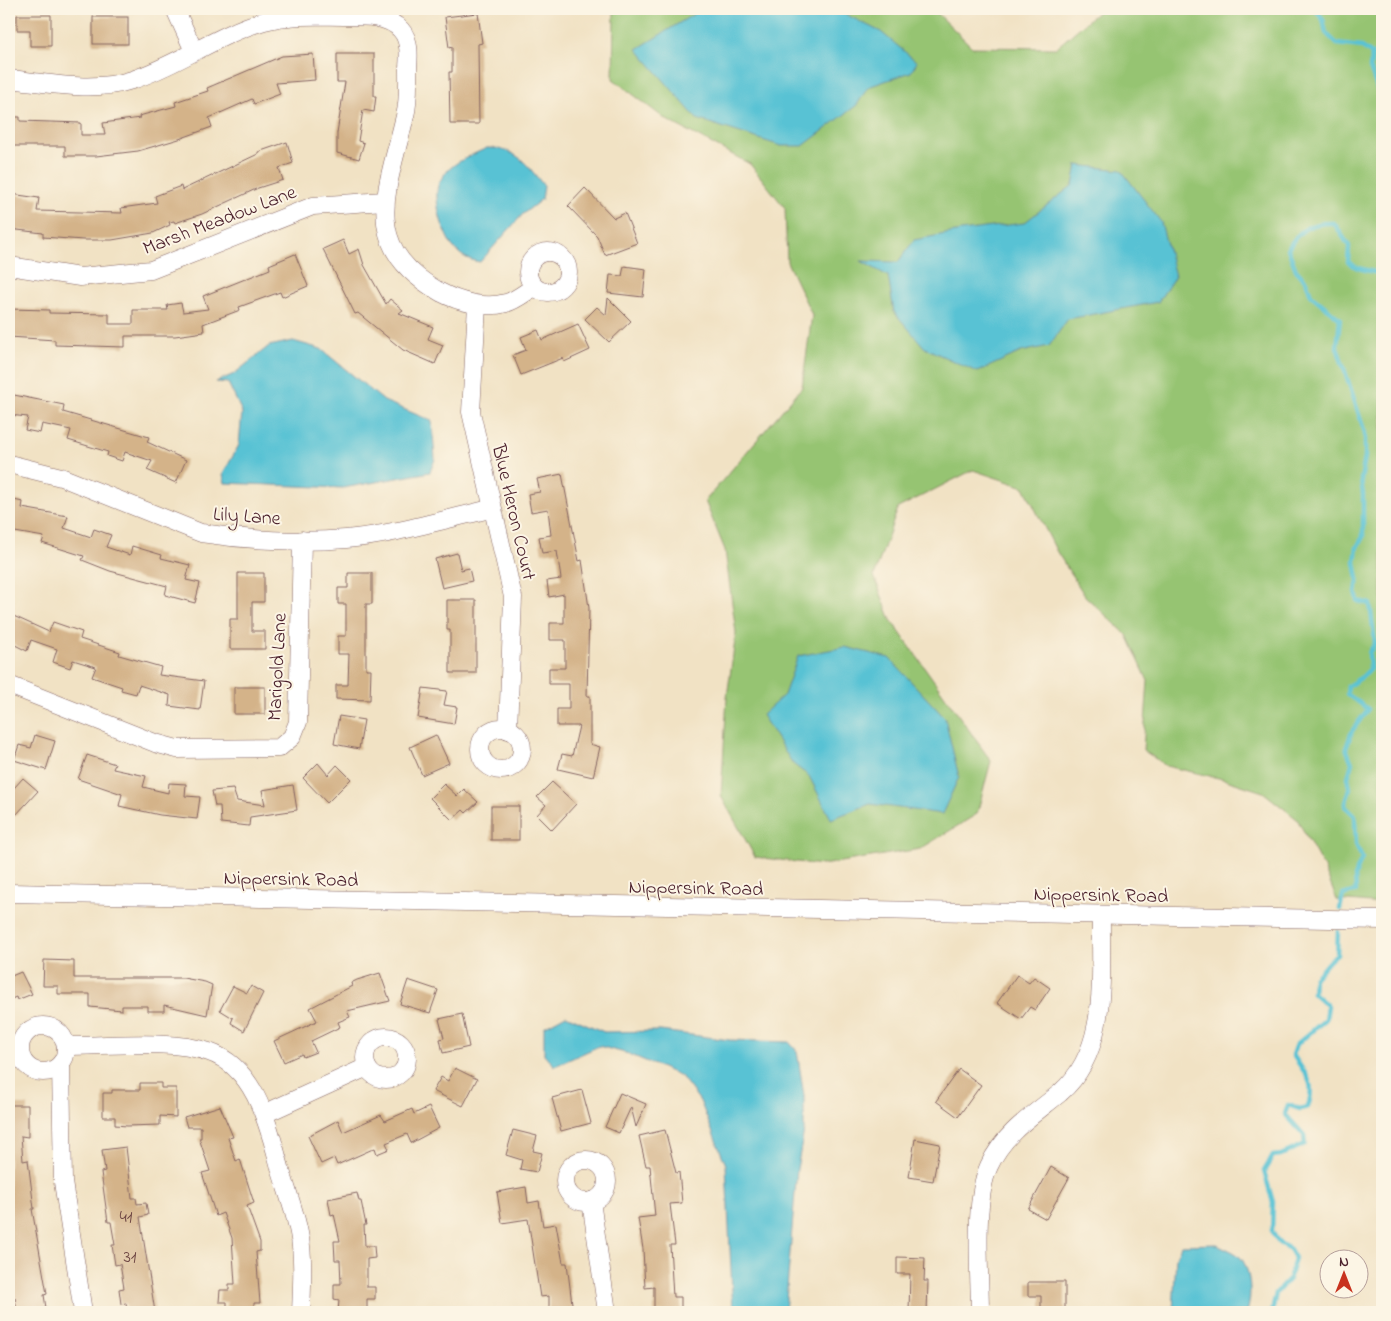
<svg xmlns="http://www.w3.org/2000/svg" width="1391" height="1321" viewBox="0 0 1391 1321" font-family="'Indie Flower',sans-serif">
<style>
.green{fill:#96c472;stroke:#70724e}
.water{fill:#58c2d4;stroke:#517080}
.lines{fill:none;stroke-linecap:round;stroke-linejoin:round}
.stream{stroke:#58c2d4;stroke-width:4.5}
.building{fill:#d4b389}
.minor-casing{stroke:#846361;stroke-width:19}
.minor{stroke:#fff;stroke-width:18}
.labels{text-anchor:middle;stroke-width:4;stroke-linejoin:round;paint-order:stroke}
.number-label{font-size:18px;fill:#6c4442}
.street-label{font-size:20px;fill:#4a1f2b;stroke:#fcf5e5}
</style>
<rect width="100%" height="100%" fill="#fcf5e5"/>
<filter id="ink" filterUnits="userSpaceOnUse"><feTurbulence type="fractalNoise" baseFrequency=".02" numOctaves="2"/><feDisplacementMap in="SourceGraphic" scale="10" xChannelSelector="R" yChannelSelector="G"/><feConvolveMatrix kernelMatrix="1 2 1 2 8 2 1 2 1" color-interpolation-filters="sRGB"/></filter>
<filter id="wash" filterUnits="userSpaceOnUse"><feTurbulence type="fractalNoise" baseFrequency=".0096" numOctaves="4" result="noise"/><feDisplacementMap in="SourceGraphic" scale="20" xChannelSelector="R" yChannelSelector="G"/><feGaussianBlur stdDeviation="1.12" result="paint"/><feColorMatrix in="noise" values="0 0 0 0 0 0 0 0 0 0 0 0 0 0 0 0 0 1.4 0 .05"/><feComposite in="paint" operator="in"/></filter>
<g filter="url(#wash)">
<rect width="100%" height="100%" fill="#f1e2c4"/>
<polygon class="green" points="617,9 933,9 972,47 1056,48 1101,9 1382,9 1382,904 1337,900 1324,868 1297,819 1263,792 1223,779 1166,766 1143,750 1148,681 1127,635 1085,596 1057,552 1024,487 973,470 898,508 874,576 891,620 991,761 977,814 920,849 822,865 755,857 721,796 727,697 736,633 725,550 705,501 802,387 812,315 787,262 785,208 750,164 665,119 613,79 614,12"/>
<g class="water">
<polygon points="702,9 835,9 881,32 917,62 911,72 868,87 857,105 803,146 781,146 697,119 637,49"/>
<path d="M487,148C518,148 527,165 544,186L542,199L523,214L480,262C469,260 462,257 454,248C444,237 432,198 439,183C449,163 468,157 487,148Z"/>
<polygon points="1077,165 1121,170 1161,222 1175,276 1158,302 1068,319 1049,346 1021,352 977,372 925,348 894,312 888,276 861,261 898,262 914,240 961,231 1024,223 1073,185"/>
<polygon points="293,341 321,349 384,401 432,421 435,459 430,472 343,488 225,483 223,474 239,445 242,412 228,383 216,382 234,374 269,346"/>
<polygon points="845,647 889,658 945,718 959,777 942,814 870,804 831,819 809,776 793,764 762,715 784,695 798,656"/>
<polygon points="566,1015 604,1032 660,1031 730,1040 789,1042 797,1051 804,1096 804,1130 797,1169 785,1312 733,1312 726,1165 700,1101 681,1076 629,1054 599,1046 555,1066 544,1054 544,1027"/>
<path d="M1217,1244C1224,1248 1236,1252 1241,1258C1251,1271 1252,1297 1247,1312H1173L1176,1257L1181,1245Z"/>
</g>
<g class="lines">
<g class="stream">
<polyline points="1312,9 1315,9 1323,19 1326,33 1337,44 1362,47 1372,54 1370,68 1381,99 1379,136 1382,141"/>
<path d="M1340,909L1343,895L1356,891L1355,875L1362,858L1356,844L1355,816L1345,806L1350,788L1348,777L1352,763L1346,748L1352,731L1368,709L1347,694L1348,686L1362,677L1370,669L1369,653L1375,643L1370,604L1358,601L1356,592L1358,579L1355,562L1357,547L1363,537V494L1361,480L1365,457V433L1337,347L1340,319L1311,295L1306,281L1296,270L1288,249C1299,229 1311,222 1334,223L1349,246L1348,262L1358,268L1382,274"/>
<path d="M1272,1312L1276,1293L1289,1279L1295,1258L1290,1249L1279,1243L1272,1232L1273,1202L1264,1171L1273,1156L1281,1155L1305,1144L1304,1135L1285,1114L1288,1105L1300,1109L1308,1107C1316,1081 1306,1076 1293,1055L1297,1044L1326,1019L1328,1006L1313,993L1314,978C1323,970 1327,961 1337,954L1338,932"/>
</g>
</g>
<g id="blocks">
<g class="building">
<polygon points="478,13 482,43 478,44 479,124 450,124 449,72 452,72 452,47 449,48 445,17"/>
<polygon points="17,15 51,15 51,46 30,46 30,30 17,30"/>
<rect x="93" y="17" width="35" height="27"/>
<polygon points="313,54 315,80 276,83 280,94 254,104 252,99 209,118 212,127 179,139 138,151 96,156 65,156 65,146 9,146 9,117 20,117 20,121 81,123 81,135 105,135 103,123 140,118 139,116 176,106 175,102 208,91 207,88 282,56"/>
<polygon points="337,54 374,54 374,96 376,96 374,112 363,110 358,141 364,143 359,159 337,153 337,133 345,82 337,82"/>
<polygon points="287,142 293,163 279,168 283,180 258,188 202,214 175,223 174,221 169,222 170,225 153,233 112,240 83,240 43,237 43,233 9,229 11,194 39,198 37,211 122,213 121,208 157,203 155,196 181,186 182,190 258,154 258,152"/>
<polygon points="585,188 614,218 625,213 637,243 605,255 597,236 568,206"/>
<polygon points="343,240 349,254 359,249 364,265 386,304 390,299 403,310 399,313 433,327 428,339 443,345 435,364 403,350 358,313 355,314 323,249"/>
<polygon points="295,254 308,286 282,297 280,292 239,307 240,310 203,324 204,332 175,336 125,336 125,347 55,345 55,340 9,337 9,309 49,310 49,313 109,314 109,324 133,324 133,310 168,310 167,305 181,303 183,312 208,309 203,296 270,269 269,265"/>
<polygon points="624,266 646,269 643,297 608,293 610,275 622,276"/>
<polygon points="608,298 631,321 609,342 585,319 597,307 606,315"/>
<polygon points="578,324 590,350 564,362 563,358 521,375 513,355 526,350 521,337 538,330 542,340"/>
<polygon points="9,394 64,405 63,412 149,437 147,442 186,460 176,483 147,470 152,461 125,452 122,461 107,456 108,452 68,440 71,430 42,424 40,433 25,430 28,417 9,415"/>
<polygon points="562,474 579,561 582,560 589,608 587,696 590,696 590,744 600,747 593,777 558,769 562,754 572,756 579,726 557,726 557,709 569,709 569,684 549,684 549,668 565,668 565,640 550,640 550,623 564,623 564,594 549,597 547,581 561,579 557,551 542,553 539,537 551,535 548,509 531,512 528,494 540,492 537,479"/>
<polygon points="9,499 23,502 22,508 68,516 64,528 91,537 94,529 111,535 106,547 130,555 132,546 162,555 161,558 190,565 186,580 200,583 195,603 165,595 167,586 110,571 82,560 84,556 42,543 44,537 9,531"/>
<polygon points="457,553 461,570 469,568 472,581 442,588 435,559"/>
<polygon points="238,573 264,573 264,602 252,602 252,631 265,631 265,649 230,649 230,619 238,619"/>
<polygon points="348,573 372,573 372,604 366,604 366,669 371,669 370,700 336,699 336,685 348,685 349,654 338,654 338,636 346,636 346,604 338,604 338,588 348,588"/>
<polygon points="447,600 476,600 476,673 450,673 450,630 447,630"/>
<polygon points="9,614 49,632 53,622 82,632 80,639 120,652 119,655 161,667 159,675 204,681 200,710 169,706 170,695 139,685 136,694 121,690 122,687 92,677 96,667 73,660 70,668 53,662 57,649 31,640 27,651 9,642"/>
<rect x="234" y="687" width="31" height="27"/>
<polygon points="423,688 447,691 444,705 457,707 454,724 418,718"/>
<polygon points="339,716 364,720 359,749 334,744"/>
<polygon points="35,735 55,741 46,770 14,760 19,745 31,748"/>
<polygon points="436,735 449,763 422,775 410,747"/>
<polygon points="87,755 115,764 113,769 146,776 143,787 168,793 169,783 186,784 185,796 200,797 197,819 160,815 119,806 122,794 78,779"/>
<polygon points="318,763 328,775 337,765 351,779 327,803 303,778"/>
<polygon points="23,778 38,791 15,816 9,810 9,782 14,788"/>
<polygon points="552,782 576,804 552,830 537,815 546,805 537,797"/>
<polygon points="444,784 457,796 464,789 478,802 466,813 463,810 452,820 430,798"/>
<polygon points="293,785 297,810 250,817 249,826 221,823 220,806 215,806 212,791 233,789 237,801 265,805 262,790"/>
<rect x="491" y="806" width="28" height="34"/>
<polygon points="44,960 74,961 74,978 183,978 205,982 212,985 207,1015 164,1005 164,1011 148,1011 148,1006 122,1006 122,1010 90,1007 90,994 58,994 58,986 43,986"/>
<polygon points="21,972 32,994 17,1000 16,997 9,1000 9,977"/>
<polygon points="380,973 390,1001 347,1011 350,1017 338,1022 340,1027 311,1041 316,1052 303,1057 302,1054 284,1062 274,1041 317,1021 310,1008 352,986 351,983 357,980"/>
<polygon points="1017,975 1029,983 1034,977 1050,988 1035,1010 1030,1007 1021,1019 997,1003"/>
<polygon points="408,980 438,990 430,1013 400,1004"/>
<polygon points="233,986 247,993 251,986 263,993 244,1031 231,1023 233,1018 220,1010"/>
<polygon points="462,1014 469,1047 443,1053 440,1039 444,1038 439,1019"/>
<polygon points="455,1068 477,1079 463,1106 433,1091 441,1077 448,1081"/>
<polygon points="959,1069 981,1085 958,1117 936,1101"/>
<polygon points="140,1083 161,1083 161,1088 176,1088 176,1117 160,1116 160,1125 127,1126 115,1125 115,1117 103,1117 103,1093 112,1093 112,1090 140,1090"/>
<polygon points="582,1090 591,1123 561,1131 552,1098"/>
<polygon points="620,1093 646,1104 636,1127 631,1107 619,1133 605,1127"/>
<polygon points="9,1105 28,1105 28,1137 21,1136 23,1161 28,1160 34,1209 32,1209 47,1294 44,1295 46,1308 17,1312 15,1298 9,1299 9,1287 12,1287 9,1263"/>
<polygon points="220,1106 233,1137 228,1138 236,1161 240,1159 254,1203 247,1206 260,1242 260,1251 256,1252 260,1303 254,1303 254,1312 227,1312 227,1302 219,1302 220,1290 229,1290 229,1284 235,1284 232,1238 223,1213 216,1216 202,1173 210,1171 199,1138 201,1138 201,1127 187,1127 184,1117"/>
<polygon points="429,1107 439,1128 411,1143 407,1134 386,1143 389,1149 377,1154 375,1148 337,1165 334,1158 321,1164 308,1136 338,1120 343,1132 381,1115 385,1121 412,1109 414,1114"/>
<polygon points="513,1130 537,1136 533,1151 542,1153 537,1172 520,1169 522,1160 506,1155"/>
<polygon points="665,1130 676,1173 679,1172 682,1203 670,1204 675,1245 670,1245 673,1297 681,1297 681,1312 654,1312 654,1287 645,1288 643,1249 638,1218 655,1216 650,1166 646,1166 639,1136"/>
<polygon points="915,1139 940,1144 933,1181 909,1177"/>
<polygon points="126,1147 132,1198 136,1198 137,1204 146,1203 148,1215 140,1217 155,1312 127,1312 126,1303 121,1304 119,1289 124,1288 120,1264 115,1265 112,1245 115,1245 111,1222 108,1222 101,1172 105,1171 102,1150"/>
<polygon points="1051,1167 1069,1178 1046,1219 1028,1209"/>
<polygon points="526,1187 528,1203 539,1201 543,1226 556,1224 563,1263 567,1263 573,1312 549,1312 549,1296 540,1297 528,1219 502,1223 497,1192"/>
<polygon points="357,1193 359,1201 361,1201 366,1225 364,1225 365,1246 374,1246 375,1258 367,1259 367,1287 375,1287 375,1299 367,1299 367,1312 338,1312 339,1300 334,1299 334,1284 341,1284 340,1260 335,1260 334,1241 340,1241 334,1214 331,1215 328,1199"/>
<polygon points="897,1257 925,1258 924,1281 928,1281 927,1312 909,1312 910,1274 897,1274"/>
<polygon points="1028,1282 1065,1282 1065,1312 1041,1312 1041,1296 1028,1296"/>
</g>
</g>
</g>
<g filter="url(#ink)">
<use href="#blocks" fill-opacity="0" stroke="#846361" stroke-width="1"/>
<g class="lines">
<g class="minor-casing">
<g id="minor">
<polyline points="175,9 194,51"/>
<path d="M9,79C49,83 93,93 132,80C178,65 218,34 264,21C290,14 318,16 344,16C362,16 388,15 401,30C410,40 409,56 408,68C408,84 409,101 405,116C388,189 358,246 440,292C459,302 485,309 506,303C515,301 526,292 534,287"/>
<circle cx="548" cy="272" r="20"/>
<polyline points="9,266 80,277 151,270 313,206 384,201"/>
<polyline points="477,305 471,412 513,597 508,730"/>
<path d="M9,464L61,477L201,533C246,540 301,543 346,539C394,535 444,519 491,509"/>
<polyline points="9,685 155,743 177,749 279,748 292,737 298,722 302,540"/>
<circle cx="501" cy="749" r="21"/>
<polyline points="9,893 1382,920"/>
<circle cx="43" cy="1049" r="23"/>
<circle cx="386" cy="1058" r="21"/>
<path d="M66,1046C108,1046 171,1039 209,1052C257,1068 269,1129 281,1171C287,1191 295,1212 299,1233C304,1257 302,1287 301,1312"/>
<polyline points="61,1064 63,1182 83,1312"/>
<polyline points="264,1114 367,1067"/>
<circle cx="586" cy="1181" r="21"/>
<polyline points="591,1201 607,1312"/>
<path d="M980,1312C980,1273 973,1201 989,1166C1004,1133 1033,1115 1060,1093C1110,1050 1100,975 1101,915"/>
</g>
</g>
<use href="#minor" class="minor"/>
</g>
</g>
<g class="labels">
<g class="number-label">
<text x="126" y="1222">41</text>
<text x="130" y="1262">31</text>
</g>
<g class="street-label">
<text transform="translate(219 219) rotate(-21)" y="7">Marsh Meadow Lane</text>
<text transform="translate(515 512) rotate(77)" y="7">Blue Heron Court</text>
<text transform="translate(247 515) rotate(4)" y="7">Lily Lane</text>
<text transform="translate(276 667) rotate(-87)" y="7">Marigold Lane</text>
<text transform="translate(291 878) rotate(1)" y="7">Nippersink Road</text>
<text transform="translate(696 887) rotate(1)" y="7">Nippersink Road</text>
<text transform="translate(1101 894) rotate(1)" y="7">Nippersink Road</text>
</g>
</g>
<rect width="1391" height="1321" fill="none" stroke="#fcf5e5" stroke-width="30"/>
<g transform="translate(1344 1274)"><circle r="24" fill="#fcf5e5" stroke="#b59f9b"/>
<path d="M0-4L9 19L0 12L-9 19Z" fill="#c8321e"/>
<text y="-8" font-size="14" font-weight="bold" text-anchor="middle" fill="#4a1f2b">N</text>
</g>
</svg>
